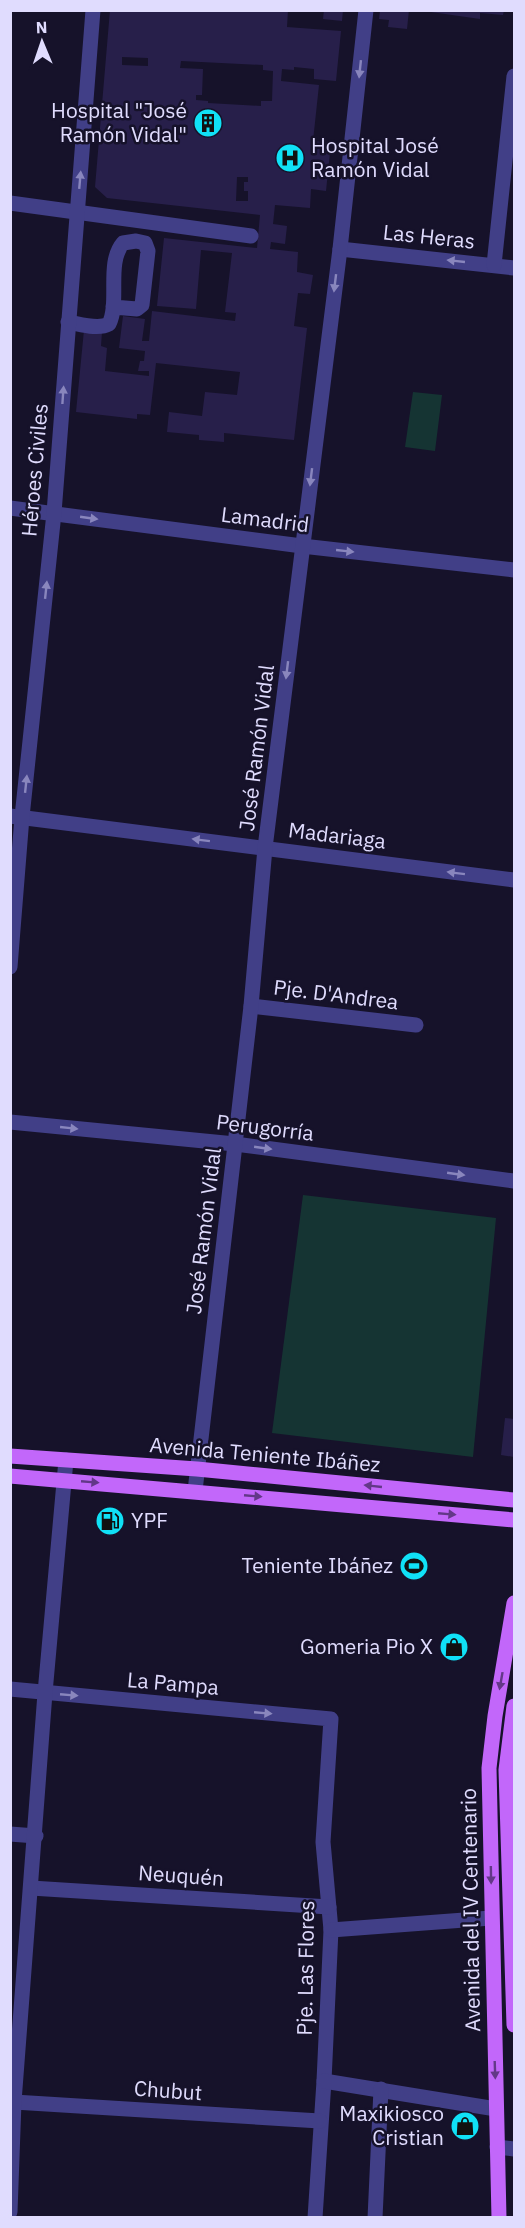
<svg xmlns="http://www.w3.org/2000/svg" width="525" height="2228" viewBox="0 0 525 2228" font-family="'IBM Plex Sans',sans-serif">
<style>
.pitch{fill:#153433}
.building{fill:#271f4a;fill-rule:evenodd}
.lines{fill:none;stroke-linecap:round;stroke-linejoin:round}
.minor{stroke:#413f87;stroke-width:15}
.major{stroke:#c267fa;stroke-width:15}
.oneway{fill:#8986bd}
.oneway2{fill:#633888}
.labels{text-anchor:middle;stroke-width:5;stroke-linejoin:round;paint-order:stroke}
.poi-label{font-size:21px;fill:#e0dcfe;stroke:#16122a;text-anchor:end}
.street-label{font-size:21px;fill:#e0dcfe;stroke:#16122a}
</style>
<rect width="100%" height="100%" fill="#16122a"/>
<g class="pitch">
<polygon points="413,392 442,395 435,451 405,447"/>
<polygon points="303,1195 496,1218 473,1457 272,1433"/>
</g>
<g class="building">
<path d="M110,10H288L287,27L341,31L336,81L314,79V69L294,67V70L282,69L281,81L319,85L313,141L331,143L326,191L311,189L310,208L275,205L273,224L287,226L285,244L271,242L270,249L298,252L297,272L313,275L310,294L298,293L294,326L307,328L294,440L224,433V442L199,440V435L167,432L169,412L202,416L205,392L237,395L240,372L156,363L150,415L137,414V419L76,412L84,330L102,332L101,346L107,348L105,371L149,376V371H138L140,361H144L145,351L119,348L123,316L145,319L142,341H149L152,311L235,321L236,313L225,312L232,253L201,250L196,309L157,306L164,238L257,248L260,215L107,198L95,187ZM122,57L148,58V66L122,65ZM181,61L263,65V70L273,71L272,101H261V106L208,103V101L196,100V95H202L203,69L180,68ZM237,177H248V182H244V191H248V201H236Z"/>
<polygon points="324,10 343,10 342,21 323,19"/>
<polygon points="380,10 409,10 407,29 388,27 389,20 379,19"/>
<polygon points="417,10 504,10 503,15 480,13 480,19"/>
<polygon points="505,1418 514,1419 514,1457 501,1455"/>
</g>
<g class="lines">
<g class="minor">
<polyline points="10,203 251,236"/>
<polyline points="340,249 514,268"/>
<polyline points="494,265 514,76"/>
<path d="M68,322C80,324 98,330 109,324C120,302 106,263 123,243L136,241L145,243L148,251L142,305L137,309L113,307"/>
<polyline points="10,508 302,546 514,570"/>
<polyline points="10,816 514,880"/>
<polyline points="10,967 22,817 54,513 93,10"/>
<polyline points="251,1006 416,1025"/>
<polyline points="10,1122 235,1144 514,1181"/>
<polyline points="195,1491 251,1006 265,848 340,249 366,10"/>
<polyline points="10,1689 331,1719 323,1842 331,1930 324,2081 315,2218"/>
<polyline points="10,1834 36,1836"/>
<polyline points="31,1888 329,1907"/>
<polyline points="331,1930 491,1918"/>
<polyline points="324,2081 496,2109"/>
<polyline points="14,2102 320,2121"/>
<polyline points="497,2147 514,2149"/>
<polyline points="10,2212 14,2102 45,1693 66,1460"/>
<polyline points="375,2218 381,2089"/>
</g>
<g class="major">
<polyline points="10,1456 197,1469 514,1500"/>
<polyline points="10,1476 514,1520"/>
<polyline points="514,1706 506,1770 514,2025"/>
<polyline points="499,2218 489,1768 495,1716 514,1603"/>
</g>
</g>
<defs><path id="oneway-solid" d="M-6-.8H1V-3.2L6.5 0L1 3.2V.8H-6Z" transform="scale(1.5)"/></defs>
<g class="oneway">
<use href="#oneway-solid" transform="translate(360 69) rotate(96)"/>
<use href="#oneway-solid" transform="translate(80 180) rotate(-85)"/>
<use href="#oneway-solid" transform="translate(456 261) rotate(-174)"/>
<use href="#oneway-solid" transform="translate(335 283) rotate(97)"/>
<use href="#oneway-solid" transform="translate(63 395) rotate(-86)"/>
<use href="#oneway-solid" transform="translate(311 477) rotate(97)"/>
<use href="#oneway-solid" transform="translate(89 518) rotate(8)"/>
<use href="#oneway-solid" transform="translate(345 551) rotate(6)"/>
<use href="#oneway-solid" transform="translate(46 590) rotate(-84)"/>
<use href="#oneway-solid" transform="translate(287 670) rotate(97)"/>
<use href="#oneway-solid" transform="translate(26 784) rotate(-84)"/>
<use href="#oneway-solid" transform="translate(201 840) rotate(-173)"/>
<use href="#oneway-solid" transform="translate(456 873) rotate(-173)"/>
<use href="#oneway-solid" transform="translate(69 1128) rotate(6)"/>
<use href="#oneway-solid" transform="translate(263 1148) rotate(8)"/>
<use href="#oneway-solid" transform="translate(456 1174) rotate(8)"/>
<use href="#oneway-solid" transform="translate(69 1695) rotate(5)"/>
<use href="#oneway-solid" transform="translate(263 1713) rotate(5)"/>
</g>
<g class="oneway2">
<use href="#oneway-solid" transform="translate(90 1482) rotate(5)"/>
<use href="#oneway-solid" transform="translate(373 1486) rotate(-174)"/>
<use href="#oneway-solid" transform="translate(253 1496) rotate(5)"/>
<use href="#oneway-solid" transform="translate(447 1514) rotate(5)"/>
<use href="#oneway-solid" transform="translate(501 1681) rotate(100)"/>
<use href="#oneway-solid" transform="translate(491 1875) rotate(89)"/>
<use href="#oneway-solid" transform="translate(495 2070) rotate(88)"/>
</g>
<defs>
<g id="building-disc" transform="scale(1.5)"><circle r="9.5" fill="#10e1f6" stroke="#16122a"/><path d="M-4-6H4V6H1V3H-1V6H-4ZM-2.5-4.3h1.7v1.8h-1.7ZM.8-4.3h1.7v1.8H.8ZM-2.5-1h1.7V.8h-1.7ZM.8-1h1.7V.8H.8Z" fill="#111"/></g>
<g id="hospital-disc" transform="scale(1.5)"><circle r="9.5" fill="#10e1f6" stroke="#16122a"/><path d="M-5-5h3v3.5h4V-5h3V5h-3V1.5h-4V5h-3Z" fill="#111"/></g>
<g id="fuel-disc" transform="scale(1.5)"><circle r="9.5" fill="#10e1f6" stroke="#16122a"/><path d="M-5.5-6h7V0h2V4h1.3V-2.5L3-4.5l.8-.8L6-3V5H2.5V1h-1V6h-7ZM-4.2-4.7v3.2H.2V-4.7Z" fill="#111"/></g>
<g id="stadium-disc" transform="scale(1.5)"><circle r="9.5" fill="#10e1f6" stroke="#16122a"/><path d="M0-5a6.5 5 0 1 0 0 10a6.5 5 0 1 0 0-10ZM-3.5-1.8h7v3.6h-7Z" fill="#111"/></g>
<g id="shop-disc" transform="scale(1.5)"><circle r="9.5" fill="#10e1f6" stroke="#16122a"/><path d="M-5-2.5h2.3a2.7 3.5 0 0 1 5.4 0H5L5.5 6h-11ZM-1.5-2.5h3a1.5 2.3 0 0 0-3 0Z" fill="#111"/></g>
</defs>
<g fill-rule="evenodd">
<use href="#building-disc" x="208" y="123"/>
<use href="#hospital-disc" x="290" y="158"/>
<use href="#fuel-disc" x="110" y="1521"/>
<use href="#stadium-disc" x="414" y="1566"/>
<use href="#shop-disc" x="454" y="1647"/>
<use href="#shop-disc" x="465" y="2126"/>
</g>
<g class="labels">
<g class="poi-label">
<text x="187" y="118">Hospital "José<tspan x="187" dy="24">Ramón Vidal"</tspan></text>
<text x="311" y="153" text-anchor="start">Hospital José<tspan x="311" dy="24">Ramón Vidal</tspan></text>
<text x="131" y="1528" text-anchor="start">YPF</text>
<text x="393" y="1573">Teniente Ibáñez</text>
<text x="433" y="1654">Gomeria Pio X</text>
<text x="444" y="2121">Maxikiosco<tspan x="444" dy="24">Cristian</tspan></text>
</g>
<g class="street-label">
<text transform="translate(429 237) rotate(6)" y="7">Las Heras</text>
<text transform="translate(35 470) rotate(-85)" y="7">Héroes Civiles</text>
<text transform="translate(265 520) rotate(7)" y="7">Lamadrid</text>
<text transform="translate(257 748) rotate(-83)" y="7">José Ramón Vidal</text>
<text transform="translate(337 836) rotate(7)" y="7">Madariaga</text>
<text transform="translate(336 995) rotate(7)" y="7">Pje. D'Andrea</text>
<text transform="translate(265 1128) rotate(7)" y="7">Perugorría</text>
<text transform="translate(204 1231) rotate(-83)" y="7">José Ramón Vidal</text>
<text transform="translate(265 1455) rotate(5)" y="7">Avenida Teniente Ibáñez</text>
<text transform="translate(173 1684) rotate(5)" y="7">La Pampa</text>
<text transform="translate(181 1876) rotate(4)" y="7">Neuquén</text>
<text transform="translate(471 1910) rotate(-91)" y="7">Avenida del IV Centenario</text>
<text transform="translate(306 1968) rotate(-89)" y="7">Pje. Las Flores</text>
<text transform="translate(168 2091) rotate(4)" y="7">Chubut</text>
</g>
</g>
<rect width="525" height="2228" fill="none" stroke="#e0dcfe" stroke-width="24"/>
<g transform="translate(42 42) rotate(358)" stroke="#16122a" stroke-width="4.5" paint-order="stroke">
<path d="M0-4.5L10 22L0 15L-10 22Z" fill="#e0dcfe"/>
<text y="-9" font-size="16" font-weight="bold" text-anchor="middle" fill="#e0dcfe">N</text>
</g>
</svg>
